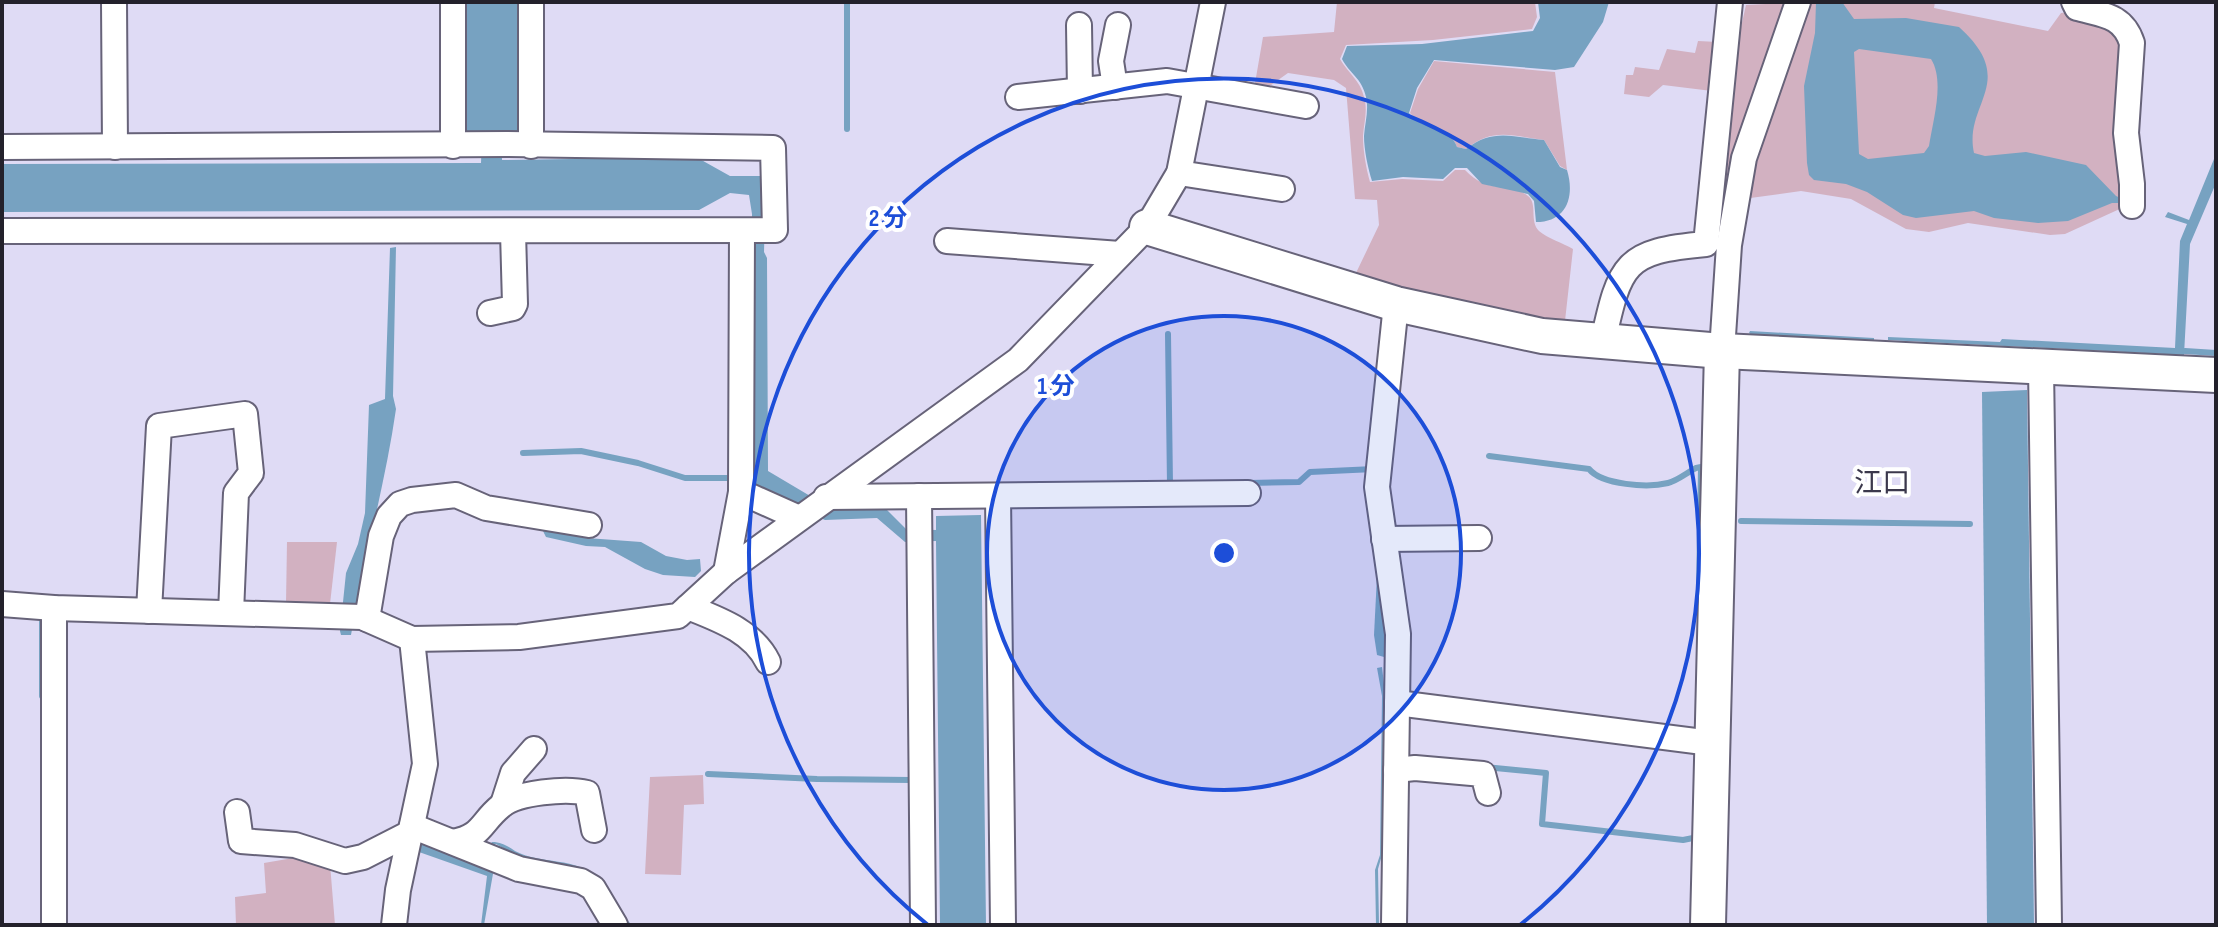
<svg xmlns="http://www.w3.org/2000/svg" width="2218" height="927" viewBox="0 0 2218 927" font-family="'Sofia Sans Condensed','Noto Sans JP',sans-serif">
<style>
.green{fill:#d2b1c1}
.water{fill:#77a2c1;fill-rule:evenodd}
.lines{fill:none;stroke-linecap:round;stroke-linejoin:round}
.stream{stroke:#77a2c1;stroke-width:6}
.street-casing{stroke:#676379;stroke-width:28}
.secondary-casing{stroke:#676379;stroke-width:38}
.street{stroke:#fff;stroke-width:24}
.secondary{stroke:#fff;stroke-width:34}
.ring{fill:none;stroke:#1d4ed8;stroke-width:4}
.labels{text-anchor:middle;stroke-width:8;stroke-linejoin:round;paint-order:stroke}
.quarter-label{font-size:28px;fill:#3b384c;stroke:#fff}
.centre{fill:#1d4ed8;stroke:#fff;stroke-width:4}
.ring-label{font-size:24px;text-anchor:middle;font-weight:bold;fill:#1d4ed8;stroke:#fff;stroke-width:8;stroke-linejoin:round;paint-order:stroke}
</style>
<rect width="100%" height="100%" fill="#dfdbf5"/>
<g class="green">
<path d="M1337,2H1535L1537,17L1532,29L1433,40L1346,45L1340,59C1348,73 1360,80 1364,97C1368,111 1364,122 1363,136C1363,150 1366,168 1370,182L1402,179L1443,181L1455,170H1465C1490,196 1507,180 1528,196C1538,204 1529,221 1539,231C1547,238 1563,243 1573,249L1565,321L1506,312L1355,281L1356,273L1379,225L1377,200L1355,199L1346,88L1334,80L1288,73L1264,90L1254,89L1263,37L1334,32Z"/>
<polygon points="1802,2 1935,2 1934,8 2048,31 2061,13 2072,12 2123,37 2124,207 2065,234 2050,235 1968,223 1929,232 1906,229 1851,199 1801,191 1743,199"/>
<polygon points="1786,3 1723,232 1714,232 1730,76 1746,5"/>
<polygon points="1698,41 1718,42 1712,91 1663,85 1649,97 1624,94 1626,75 1633,75 1635,67 1659,70 1667,49 1695,53"/>
<path d="M1434,61L1555,72L1567,170L1560,166L1544,140C1512,136 1493,127 1466,149L1457,147C1450,125 1423,130 1410,113L1418,89Z"/>
<polygon points="287,542 337,542 330,604 286,603"/>
<polygon points="703,775 704,804 684,805 681,875 645,874 650,777"/>
<polygon points="299,857 330,864 335,925 236,925 235,897 266,893 264,863"/>
</g>
<g class="water">
<polygon points="460,2 518,2 518,131 501,132 502,160 696,157 730,176 766,176 764,252 767,258 768,471 827,506 883,506 906,529 936,530 936,516 981,515 986,925 940,925 936,541 905,542 877,518 825,520 783,502 750,483 752,214 749,195 730,193 699,210 2,212 2,164 481,163 482,138 463,132"/>
<path d="M1538,2H1609L1603,22L1574,67L1555,70L1434,60L1417,88L1409,113C1422,131 1450,125 1457,147L1466,149C1493,128 1512,137 1544,140L1560,167L1567,170C1575,196 1567,222 1536,222L1534,201L1528,194L1482,184L1467,168H1455L1443,179L1403,177L1372,181C1368,168 1364,150 1364,136C1365,122 1369,111 1366,97C1362,78 1349,73 1342,59L1347,46L1422,44L1533,31L1540,18Z"/>
<path d="M1816,2H1842L1854,19L1906,18L1959,27C2020,82 1963,103 1974,153L1985,156L2026,152L2086,165L2116,196L2125,200L2123,203H2112L2068,221L2038,223L1994,218L1974,211L1916,218L1903,215L1867,192L1846,184L1814,180L1809,175L1807,163L1804,86L1815,33ZM1859,49L1931,59C1945,81 1933,120 1929,146L1924,153L1868,159L1859,154L1854,52Z"/>
<polygon points="2216,146 2216,183 2190,244 2184,355 1888,340 1888,337 2000,342 2002,339 2175,348 2180,241 2187,224 2165,217 2168,212 2189,220 2214,159"/>
<path d="M396,247L393,396L396,409C385,485 364,559 351,635H341L340,631L346,573L358,544L365,513L369,405L385,399L390,248Z"/>
<polygon points="1750,331 1874,338 1874,340 1752,335 1749,333"/>
<polygon points="2027,390 2034,925 1987,925 1982,392"/>
<polygon points="553,528 587,538 641,542 666,556 687,560 700,559 701,571 695,577 663,575 645,569 605,547 586,546 546,537 543,531"/>
<polygon points="1377,576 1379,577 1388,649 1384,657 1377,655 1374,635"/>
<polygon points="1382,667 1385,693 1382,855 1378,869 1379,925 1376,925 1375,870 1380,855 1382,696 1377,668"/>
<polygon points="421,837 494,868 484,925 481,925 487,876 419,852"/>
<path d="M492,842C502,842 507,846 515,851C540,865 577,856 599,879C612,892 617,912 632,925H627L578,871L512,853L496,844L488,847Z"/>
</g>
<g class="lines">
<g class="stream">
<polyline points="847,2 847,129"/>
<polyline points="1168,334 1170,485"/>
<polyline points="2185,351 2216,353"/>
<polyline points="523,453 581,451 638,463 685,478 731,478"/>
<path d="M1489,456L1589,469C1602,485 1648,488 1668,483C1677,481 1688,472 1696,468L1701,467L1699,596"/>
<polyline points="1249,483 1299,482 1310,472 1374,469"/>
<polyline points="1741,521 1970,524"/>
<polyline points="42,620 42,696"/>
<polyline points="1485,767 1546,773 1542,824 1683,840 1693,838"/>
<polyline points="708,774 817,779 911,780"/>
</g>
<g class="street-casing">
<g id="street">
<polyline points="114,2 115,147"/>
<polyline points="531,2 531,146"/>
<path d="M2074,2L2077,8C2103,15 2123,15 2132,43L2126,133L2132,184V206"/>
<polyline points="1079,25 1080,91"/>
<polyline points="1115,87 1111,61 1118,25"/>
<polyline points="1018,97 1167,81 1306,106"/>
<polyline points="453,146 453,2"/>
<polyline points="2,147 506,144 773,148 775,230 2,231"/>
<polyline points="1179,173 1282,189"/>
<polyline points="947,241 1120,254"/>
<polyline points="490,313 513,308 515,304 513,232"/>
<path d="M1603,341C1620,264 1624,251 1706,244L1730,2"/>
<polyline points="1722,351 1729,245 1744,158 1798,2"/>
<polyline points="2041,367 2049,925"/>
<polyline points="741,492 799,518"/>
<polyline points="919,496 923,925"/>
<polyline points="998,496 1003,925"/>
<polyline points="826,497 1248,493"/>
<polyline points="1384,539 1479,538"/>
<polyline points="726,572 741,492 742,231"/>
<polyline points="2,604 54,608 362,617 412,639 519,637 678,616 726,572 1018,360 1147,227 1179,173 1213,2"/>
<path d="M688,607C718,619 753,631 768,662"/>
<polyline points="149,611 159,426 245,414 251,473 236,493 231,613"/>
<polyline points="367,619 381,536 389,516 400,504 412,500 456,495 486,508 589,525"/>
<polyline points="1397,703 1711,743"/>
<polyline points="1396,770 1415,768 1483,774 1488,793"/>
<polyline points="503,804 513,773 534,749"/>
<polyline points="237,812 241,841 295,845 345,861 363,857 410,833"/>
<polyline points="412,826 519,869 581,881 593,888 615,925"/>
<path d="M453,842C483,836 480,823 501,806C517,792 567,788 587,793L594,830"/>
<polyline points="54,925 54,608"/>
<polyline points="394,925 398,890 425,764 412,639"/>
<polyline points="1394,925 1398,634 1377,487 1396,304"/>
</g>
</g>
<g class="secondary-casing">
<g id="secondary">
<polyline points="1147,227 1396,304 1542,336 1722,351 2216,375"/>
<polyline points="1708,925 1722,351"/>
</g>
</g>
<use href="#street" class="street"/>
<use href="#secondary" class="secondary"/>
</g>
<circle cx="1224" cy="553" r="237" fill="#1d4ed8" fill-opacity=".12"/>
<g class="ring">
<circle cx="1224" cy="553" r="237"/>
<path d="M928 925A475 475 0 1 1 1520 925"/>
</g>
<g class="labels">
<g class="quarter-label">
<text x="1882" y="492">江口</text>
</g>
</g>
<circle cx="1224" cy="553" r="12" class="centre"/>
<g class="ring-label">
<text x="888" y="226">2 分</text>
<text x="1056" y="394">1 分</text>
</g>
<rect width="2218" height="927" fill="none" stroke="#23212b" stroke-width="8"/>
</svg>
